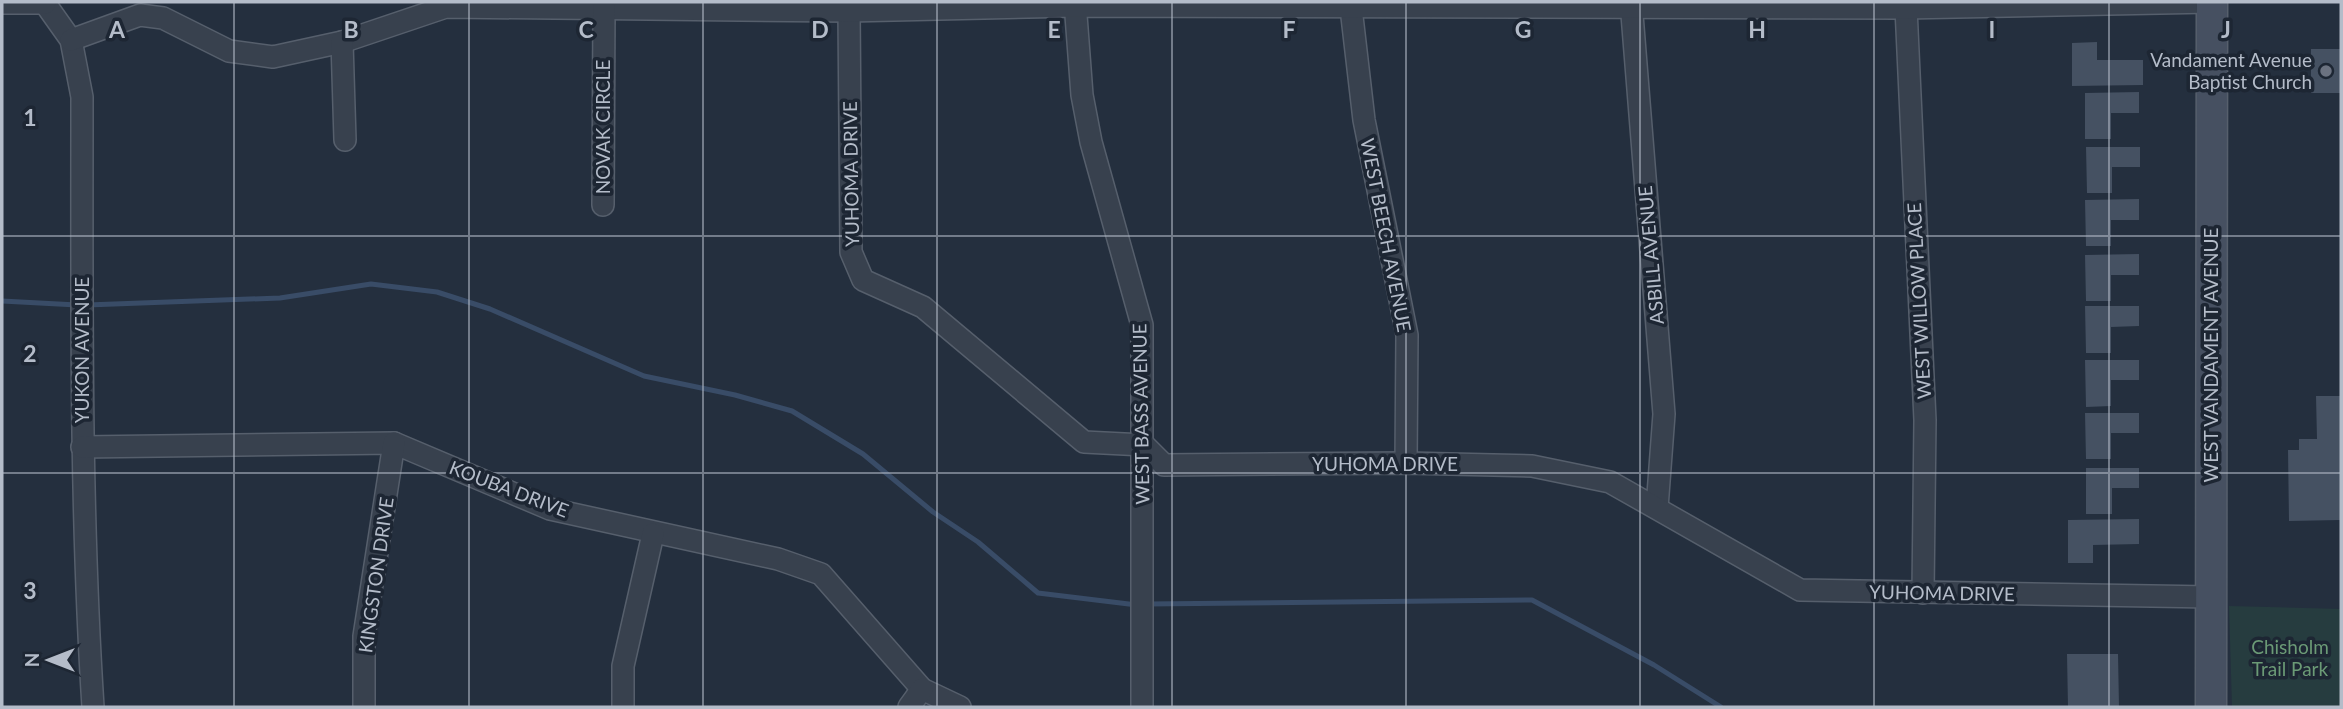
<svg xmlns="http://www.w3.org/2000/svg" width="2343" height="709" viewBox="0 0 2343 709" font-family="Lato,sans-serif">
<style>
.green{fill:#263c3f}
.lines{fill:none;stroke-linecap:round;stroke-linejoin:round}
.stream{stroke:#394c67;stroke-width:5}
.building{fill:#455162}
.street-casing{stroke:#565f6c;stroke-width:24}
.secondary-casing{stroke:#565f6c;stroke-width:33}
.street{stroke:#38414e;stroke-width:21}
.secondary{stroke:#465061;stroke-width:30}
.grid{fill:none;stroke:#b4bcc9;stroke-width:2;stroke-opacity:0.55}
.worship-dot{fill:#6b7280;stroke:#1d2633;stroke-width:2.5}
.labels{text-anchor:middle;stroke-width:7;stroke-linejoin:round;paint-order:stroke}
.poi-label{font-size:19px;fill:#b4bcc9;stroke:#1d2633;text-anchor:end}
.street-label{font-size:19px;fill:#b4bcc9;stroke:#1d2633}
.park-label{font-size:19px;fill:#6b9a76;stroke:#1d2633}
.grid-label{font-size:23px;text-anchor:middle;font-weight:bold;fill:#b4bcc9;stroke:#1d2633;stroke-width:7;stroke-linejoin:round;paint-order:stroke}
</style>
<rect width="100%" height="100%" fill="#242f3e"/>
<polygon class="green" points="2229,606 2341,609 2341,707 2232,707"/>
<g class="lines">
<g class="stream">
<polyline points="2,301 77,305"/>
<polyline points="87,305 280,298 371,284 437,292 490,309 644,376 735,395 792,411 863,454 933,512 978,542 1038,593 1137,605"/>
<polyline points="1147,604 1532,600 1654,665 1721,707"/>
</g>
</g>
<g class="building">
<polygon points="2097,42 2097,60 2143,60 2143,85 2072,86 2072,43"/>
<rect x="2311" y="49" width="30" height="44"/>
<polygon points="2139,92 2139,113 2111,113 2111,139 2085,139 2085,93"/>
<polygon points="2086,147 2140,147 2140,167 2112,167 2112,193 2087,193"/>
<polygon points="2139,199 2139,220 2111,220 2111,246 2086,246 2085,200"/>
<polygon points="2139,254 2139,275 2111,275 2111,301 2086,301 2085,255"/>
<polygon points="2085,306 2139,306 2139,326 2111,327 2111,353 2086,353"/>
<polygon points="2085,360 2139,360 2139,380 2111,380 2111,406 2086,407"/>
<polygon points="2316,396 2340,396 2340,520 2289,521 2288,450 2299,450 2299,439 2317,439"/>
<polygon points="2085,413 2139,413 2139,433 2111,433 2111,459 2086,459"/>
<polygon points="2086,468 2139,468 2139,488 2112,488 2112,514 2086,514"/>
<polygon points="2139,519 2139,544 2093,545 2093,563 2068,563 2068,520"/>
<polygon points="2067,654 2118,654 2119,707 2068,707"/>
</g>
<g class="lines">
<g class="street-casing">
<g id="street">
<path d="M44,2L71,40L82,97C82,301 80,504 93,707"/>
<polyline points="1075,2 1082,95 1091,142 1142,325 1142,707"/>
<polyline points="1631,2 1664,414 1657,508"/>
<polyline points="2,3 45,3"/>
<polyline points="1351,8 1364,120 1407,335 1406,463"/>
<polyline points="1906,8 1925,420 1923,593"/>
<polyline points="849,11 851,252 863,280 923,307 1084,442 1144,445 1164,465 1406,463 1532,466 1610,482 1800,590 2211,597"/>
<polyline points="71,40 140,15 163,18 229,51 273,57 342,42 446,7 849,11 1075,6 1906,8 2212,2"/>
<polyline points="342,42 345,140"/>
<polyline points="603,205 604,7"/>
<polyline points="82,447 394,443 550,509 778,559 821,574 922,689 960,707"/>
<polyline points="364,707 364,636 394,443"/>
<polyline points="623,707 623,666 653,534"/>
<polyline points="909,707 922,689"/>
</g>
</g>
<g class="secondary-casing">
<polyline id="secondary" points="2211,707 2212,2"/>
</g>
<use href="#street" class="street"/>
<use href="#secondary" class="secondary"/>
</g>
<path class="grid" d="M234,2V707M469,2V707M703,2V707M937,2V707M1172,2V707M1406,2V707M1640,2V707M1874,2V707M2109,2V707M2,236H2341M2,473H2341"/>
<circle class="worship-dot" cx="2326" cy="71" r="7"/>
<g class="labels">
<g class="poi-label">
<text x="2312" y="67">Vandament Avenue<tspan x="2312" dy="22">Baptist Church</tspan></text>
</g>
<g class="street-label">
<text transform="translate(603 127) rotate(-90)" y="7">NOVAK CIRCLE</text>
<text transform="translate(851 174) rotate(-91)" y="7">YUHOMA DRIVE</text>
<text transform="translate(1386 235) rotate(79)" y="7">WEST BEECH AVENUE</text>
<text transform="translate(1651 255) rotate(-95)" y="7">ASBILL AVENUE</text>
<text transform="translate(1919 301) rotate(-93)" y="7">WEST WILLOW PLACE</text>
<text transform="translate(82 350) rotate(-90)" y="7">YUKON AVENUE</text>
<text transform="translate(2211 355) rotate(-90)" y="7">WEST VANDAMENT AVENUE</text>
<text transform="translate(1141 414) rotate(-91)" y="7">WEST BASS AVENUE</text>
<text x="1385" y="471">YUHOMA DRIVE</text>
<text transform="translate(509 489) rotate(21)" y="7">KOUBA DRIVE</text>
<text transform="translate(376 575) rotate(-82)" y="7">KINGSTON DRIVE</text>
<text transform="translate(1942 593) rotate(1)" y="7">YUHOMA DRIVE</text>
</g>
<g class="park-label">
<text x="2290" y="654">Chisholm<tspan x="2290" dy="22">Trail Park</tspan></text>
</g>
</g>
<g class="grid-label">
<text x="117" y="38">A</text>
<text x="351" y="38">B</text>
<text x="586" y="38">C</text>
<text x="820" y="38">D</text>
<text x="1054" y="38">E</text>
<text x="1289" y="38">F</text>
<text x="1523" y="38">G</text>
<text x="1757" y="38">H</text>
<text x="1992" y="38">I</text>
<text x="2226" y="38">J</text>
<text x="30" y="126">1</text>
<text x="30" y="362">2</text>
<text x="30" y="599">3</text>
</g>
<rect width="2343" height="709" fill="none" stroke="#b4bcc9" stroke-width="7"/>
<g transform="translate(49 660) rotate(270)" stroke="#1d2633" stroke-width="5" paint-order="stroke">
<path d="M0-5L12 26L0 18L-12 26Z" fill="#b4bcc9"/>
<text y="-10" font-size="19" font-weight="bold" text-anchor="middle" fill="#b4bcc9">N</text>
</g>
</svg>
